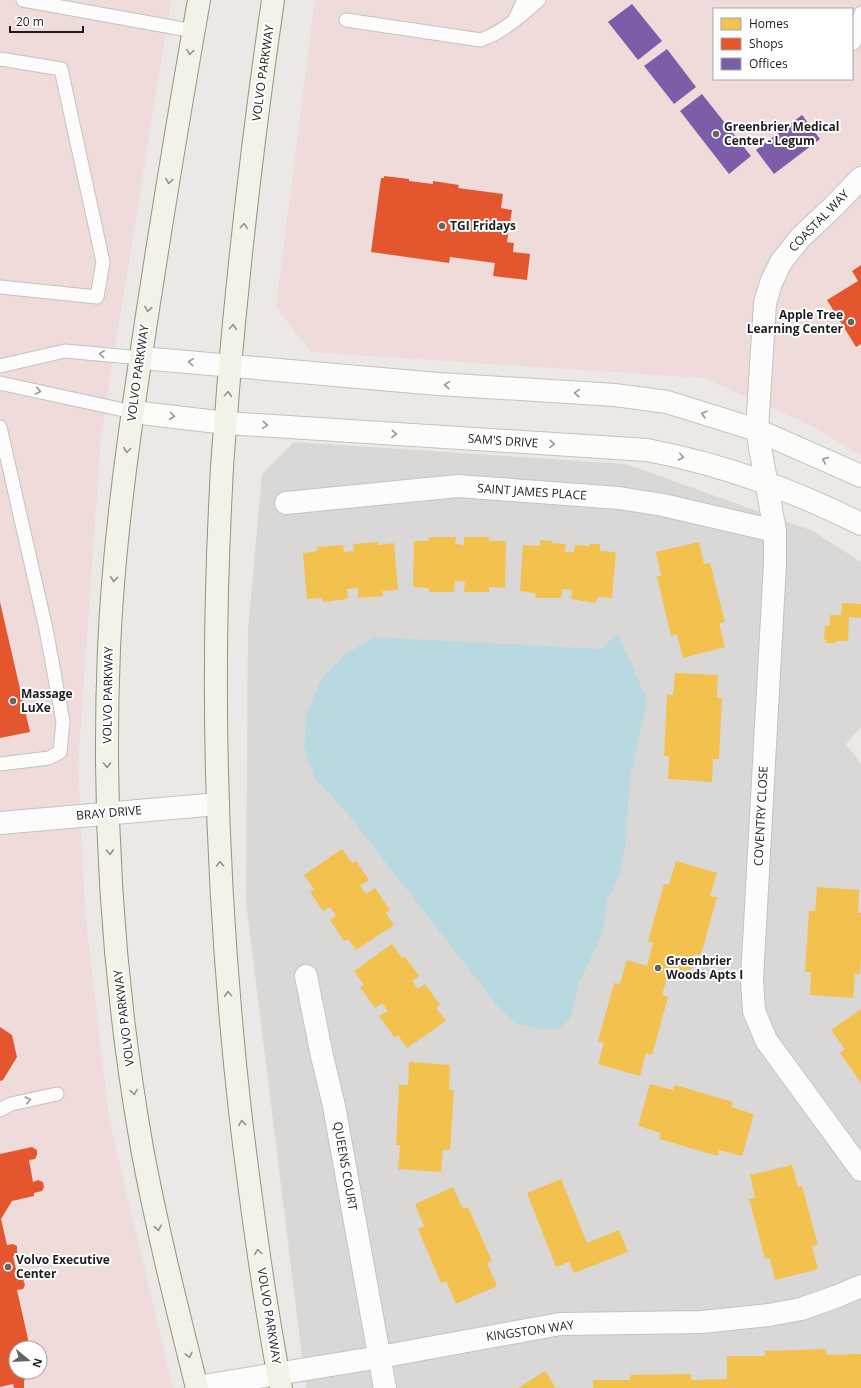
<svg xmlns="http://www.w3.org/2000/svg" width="861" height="1388" viewBox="0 0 861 1388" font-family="'Open Sans',sans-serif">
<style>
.residential{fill:#dad8d7}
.commercial{fill:#eedbda;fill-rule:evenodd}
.water{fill:#b7d9df}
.homes{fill:#f2c14e}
.shops{fill:#e4572e}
.offices{fill:#7b5ea7}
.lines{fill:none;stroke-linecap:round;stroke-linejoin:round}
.service-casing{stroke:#c4c3c1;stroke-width:15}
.minor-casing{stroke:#c4c3c1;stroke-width:24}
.secondary-casing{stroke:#95947d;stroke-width:24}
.service{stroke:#fcfcfb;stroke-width:13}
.minor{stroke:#fcfcfb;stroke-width:22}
.secondary{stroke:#f3f2e9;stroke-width:22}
.oneway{stroke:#93928d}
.oneway2{stroke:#989897}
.poi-dot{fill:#656463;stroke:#fff;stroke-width:1.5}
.labels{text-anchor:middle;stroke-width:4;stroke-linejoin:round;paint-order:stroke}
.street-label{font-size:12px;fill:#1d1d1d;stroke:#fff}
.poi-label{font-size:12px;font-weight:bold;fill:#1d1d1d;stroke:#fff;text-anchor:start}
</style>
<rect width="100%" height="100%" fill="#ebe8e5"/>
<polygon class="residential" points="294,442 626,464 813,531 861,562 861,727 846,744 861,764 861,1388 306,1388 246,902 248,630 262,474"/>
<g class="commercial">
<path d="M0,0H171L101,435L78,765L85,911L109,1119L173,1388H0ZM16,1348H40V1372H16Z"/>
<path d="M315,0H861V456L812,426L704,378L311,352L276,307ZM714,9H852V79H714Z"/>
</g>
<polygon class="water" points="618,634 647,700 630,779 625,846 619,876 607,901 602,934 578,985 571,1017 559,1029 540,1029 515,1023 500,1009 347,813 314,777 304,746 307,713 321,680 343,656 374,637 600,649"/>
<g class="homes">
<polygon points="429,537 456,537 455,544 464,545 464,537 489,537 489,541 506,541 505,588 489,587 489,592 464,592 465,582 455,581 454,592 429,592 429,588 413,587 414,541 429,541"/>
<polygon points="541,540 552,541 552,543 566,544 565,552 574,552 575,545 589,546 589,544 600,544 600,551 616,552 612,598 597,597 596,603 571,599 572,590 562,589 561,598 537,598 535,597 535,593 520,591 523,545 539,546"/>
<polygon points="378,542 378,545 394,543 398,590 382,591 383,596 358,598 358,588 347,589 348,599 323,602 322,598 307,599 303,553 317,551 317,547 343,545 344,552 354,551 353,544"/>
<polygon points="699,542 704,564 710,563 725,622 719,623 725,647 683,658 677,634 671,636 657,577 661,575 656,552"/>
<polygon points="842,603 861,604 861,618 849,617 848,641 836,641 836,643 826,643 826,640 824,640 825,626 830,626 830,615 841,615"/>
<polygon points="675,673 718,675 717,698 722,698 719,759 713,759 712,782 668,779 669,756 664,756 667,694 673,695"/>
<polygon points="342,849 352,863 356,861 369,880 360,886 366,894 375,888 390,910 386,913 394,925 356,950 348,939 344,941 330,920 336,916 330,907 323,911 310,892 314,889 304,875"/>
<polygon points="676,861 717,873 710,896 717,897 701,955 695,954 689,977 669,971 662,995 668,997 652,1055 646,1053 640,1076 598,1064 604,1043 598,1041 614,983 620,984 627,960 647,966 653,943 648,941 664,884 669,885"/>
<polygon points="817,887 859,890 858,913 861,913 861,958 860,974 855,974 853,998 810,995 811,972 805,972 809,911 815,911"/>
<polygon points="392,944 402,958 405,957 419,976 412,981 418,989 425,984 440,1005 436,1008 446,1021 407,1048 398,1035 395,1038 379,1016 388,1011 382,1003 375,1008 360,987 364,985 354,971"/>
<polygon points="861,1009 861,1083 840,1053 845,1049 831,1030"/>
<polygon points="409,1062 450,1065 449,1090 454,1090 450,1150 443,1150 441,1172 398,1169 400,1145 396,1145 399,1085 408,1085"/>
<polygon points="650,1084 673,1090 675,1085 733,1102 731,1107 754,1114 742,1156 719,1150 718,1156 659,1139 661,1133 638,1126"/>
<polygon points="792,1165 798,1187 802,1186 818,1245 812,1246 818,1269 775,1280 770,1258 765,1259 749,1199 755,1198 750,1175"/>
<polygon points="561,1179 587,1243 619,1230 628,1252 574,1273 569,1262 556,1267 527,1193"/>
<polygon points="453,1187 463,1209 468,1207 492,1261 487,1263 497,1286 456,1304 446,1281 441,1283 418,1229 424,1226 415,1204"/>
<polygon points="826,1349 826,1355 861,1354 861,1388 593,1388 593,1380 630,1380 630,1375 691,1374 691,1380 727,1379 727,1356 765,1356 765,1351"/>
<polygon points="545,1371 556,1388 518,1388"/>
</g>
<g class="shops">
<polygon points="384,176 409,179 409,181 433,184 433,181 459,185 458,188 503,194 501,208 512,210 507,242 514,243 513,252 530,254 527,280 493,276 495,263 450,257 449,263 371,252 381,178 384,178"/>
<polygon points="861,265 861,344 856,347 827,300 858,281 852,271"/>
<polygon points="0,602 30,732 0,738"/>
<polygon points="0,1027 12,1035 17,1057 3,1080 0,1081"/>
<polygon points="32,1147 37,1150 37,1155 35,1159 29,1160 33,1182 38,1180 43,1182 44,1187 42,1191 34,1193 34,1196 12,1201 1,1219 7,1245 13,1244 17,1246 17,1255 13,1256 18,1278 20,1277 23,1279 25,1285 23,1289 17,1290 30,1348 16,1348 16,1372 29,1372 24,1381 24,1388 14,1388 13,1384 0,1387 0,1154"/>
</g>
<g class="offices">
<polygon points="632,4 662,41 638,60 608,22"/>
<polygon points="667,49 696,87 674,104 644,66"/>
<polygon points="702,94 751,156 729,174 680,111"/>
<polygon points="802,115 820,139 774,174 756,150"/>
</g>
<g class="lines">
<g class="service-casing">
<g id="service">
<polyline points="23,0 194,31"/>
<polyline points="515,19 524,0"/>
<path d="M346,20L481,40C504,31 521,16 539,0"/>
<polyline points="854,43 861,13"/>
<polyline points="0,59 61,69 103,262 97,297 0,287"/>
<polyline points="0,366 65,351 141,358"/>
<polyline points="0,383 133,412"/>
<polyline points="0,427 46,629 63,722 60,752 49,758 0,764"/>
<polyline points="0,1110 11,1104 57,1094"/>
</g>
</g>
<g class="minor-casing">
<g id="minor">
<polyline points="861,178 834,206 800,238 781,262 771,283 765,303 757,430 775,531 775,564 752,979 754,1011 766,1040 861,1170"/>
<polyline points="141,358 438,384 615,395 667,402 757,430 861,476"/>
<path d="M133,412L226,423L647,450C721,464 793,490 861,524"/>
<polyline points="286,503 458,486 619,498 663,505 775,531"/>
<polyline points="0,823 218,804"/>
<polyline points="306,976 322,1056 334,1106 385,1388"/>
<polyline points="197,1387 380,1357 560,1324 702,1322 769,1315 801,1309 838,1296 861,1286"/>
</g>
</g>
<g class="secondary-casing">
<g id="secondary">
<path d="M273,0C254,130 239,259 228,390C226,423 222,455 221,488C210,695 217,904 240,1111C251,1203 263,1296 281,1388"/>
<path d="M197,1388C177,1308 157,1229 142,1148C113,983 102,816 109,649C113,553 126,457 140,362C158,241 178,120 199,0"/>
</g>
</g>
<use href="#service" class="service"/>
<use href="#minor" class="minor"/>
<use href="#secondary" class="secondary"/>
</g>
<defs><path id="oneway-chevron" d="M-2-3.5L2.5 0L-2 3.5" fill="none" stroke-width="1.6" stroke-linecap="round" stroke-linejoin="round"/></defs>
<g class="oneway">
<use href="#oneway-chevron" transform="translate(190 52) rotate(99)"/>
<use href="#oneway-chevron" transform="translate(169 181) rotate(99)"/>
<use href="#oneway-chevron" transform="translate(244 226) rotate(-84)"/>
<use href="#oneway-chevron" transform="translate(148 309) rotate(100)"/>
<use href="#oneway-chevron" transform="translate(233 327) rotate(-85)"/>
<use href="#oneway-chevron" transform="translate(228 394) rotate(-85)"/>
<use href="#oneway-chevron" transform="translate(127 450) rotate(98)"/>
<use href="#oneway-chevron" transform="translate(114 579) rotate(94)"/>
<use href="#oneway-chevron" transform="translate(107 765) rotate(89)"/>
<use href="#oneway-chevron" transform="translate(110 852) rotate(87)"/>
<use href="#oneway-chevron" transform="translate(220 864) rotate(-92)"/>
<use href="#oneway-chevron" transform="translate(228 994) rotate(-95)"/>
<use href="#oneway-chevron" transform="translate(134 1092) rotate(81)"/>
<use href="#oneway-chevron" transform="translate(242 1123) rotate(-96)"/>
<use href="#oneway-chevron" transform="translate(158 1228) rotate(79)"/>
<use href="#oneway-chevron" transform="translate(258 1252) rotate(-98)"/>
<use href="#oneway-chevron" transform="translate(189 1355) rotate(76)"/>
</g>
<g class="oneway2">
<use href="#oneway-chevron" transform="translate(102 354) rotate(-175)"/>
<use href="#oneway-chevron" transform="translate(191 362) rotate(-175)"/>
<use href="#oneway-chevron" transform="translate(447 385) rotate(-176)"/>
<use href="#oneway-chevron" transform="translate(38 391) rotate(12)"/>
<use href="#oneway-chevron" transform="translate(577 393) rotate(-176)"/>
<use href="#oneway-chevron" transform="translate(704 414) rotate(-163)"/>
<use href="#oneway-chevron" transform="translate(172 416) rotate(7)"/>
<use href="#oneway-chevron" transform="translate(265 425) rotate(4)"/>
<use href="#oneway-chevron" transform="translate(394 434) rotate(4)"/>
<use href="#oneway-chevron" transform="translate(552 444) rotate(4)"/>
<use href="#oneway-chevron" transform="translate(681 457) rotate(13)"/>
<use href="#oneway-chevron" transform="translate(825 460) rotate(-156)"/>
<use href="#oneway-chevron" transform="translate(28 1100) rotate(-13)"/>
</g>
<g class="poi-dot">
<circle cx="716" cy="134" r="4"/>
<circle cx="442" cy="226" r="4"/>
<circle cx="851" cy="322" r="4"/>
<circle cx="13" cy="701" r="4"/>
<circle cx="658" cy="968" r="4"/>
<circle cx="8" cy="1267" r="4"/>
</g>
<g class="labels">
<g class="street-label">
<text transform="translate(263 73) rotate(-82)" y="4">VOLVO PARKWAY</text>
<text transform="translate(819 221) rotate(-46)" y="4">COASTAL WAY</text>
<text transform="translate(138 373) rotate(-82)" y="4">VOLVO PARKWAY</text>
<text transform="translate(503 441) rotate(4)" y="4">SAM'S DRIVE</text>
<text transform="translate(532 492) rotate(4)" y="4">SAINT JAMES PLACE</text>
<text transform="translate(108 695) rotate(-89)" y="4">VOLVO PARKWAY</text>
<text transform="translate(109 813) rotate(-5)" y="4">BRAY DRIVE</text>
<text transform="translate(761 816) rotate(-87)" y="4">COVENTRY CLOSE</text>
<text transform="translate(124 1018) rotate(-97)" y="4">VOLVO PARKWAY</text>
<text transform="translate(345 1166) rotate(80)" y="4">QUEENS COURT</text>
<text transform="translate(269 1316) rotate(81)" y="4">VOLVO PARKWAY</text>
<text transform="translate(530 1331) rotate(-8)" y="4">KINGSTON WAY</text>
</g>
<g class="poi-label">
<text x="724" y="131">Greenbrier Medical<tspan x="724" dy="14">Center - Legum</tspan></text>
<text x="450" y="230">TGI Fridays</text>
<text x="843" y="319" text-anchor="end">Apple Tree<tspan x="843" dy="14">Learning Center</tspan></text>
<text x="21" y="698">Massage<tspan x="21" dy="14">LuXe</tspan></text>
<text x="666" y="965">Greenbrier<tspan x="666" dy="14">Woods Apts I</tspan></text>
<text x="16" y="1264">Volvo Executive<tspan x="16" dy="14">Center</tspan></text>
</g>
</g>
<rect x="713" y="8" width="140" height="72" fill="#ffffff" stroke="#a5a5a5"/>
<rect x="721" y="18" width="20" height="12" fill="#f2c14e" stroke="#a5a5a5"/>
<text x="749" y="28" font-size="12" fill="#1d1d1d">Homes</text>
<rect x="721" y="38" width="20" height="12" fill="#e4572e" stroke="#a5a5a5"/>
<text x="749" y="48" font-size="12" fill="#1d1d1d">Shops</text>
<rect x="721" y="58" width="20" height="12" fill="#7b5ea7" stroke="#a5a5a5"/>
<text x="749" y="68" font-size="12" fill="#1d1d1d">Offices</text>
<g transform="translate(28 1360) rotate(108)"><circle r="19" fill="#ffffff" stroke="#a5a5a5"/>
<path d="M0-3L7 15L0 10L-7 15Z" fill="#656463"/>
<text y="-6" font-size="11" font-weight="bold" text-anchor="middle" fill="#1d1d1d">N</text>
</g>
<path d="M10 26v6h73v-6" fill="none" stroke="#1d1d1d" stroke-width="2"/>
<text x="16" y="26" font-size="12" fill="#1d1d1d" stroke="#ffffff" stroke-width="3" paint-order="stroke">20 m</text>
</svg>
